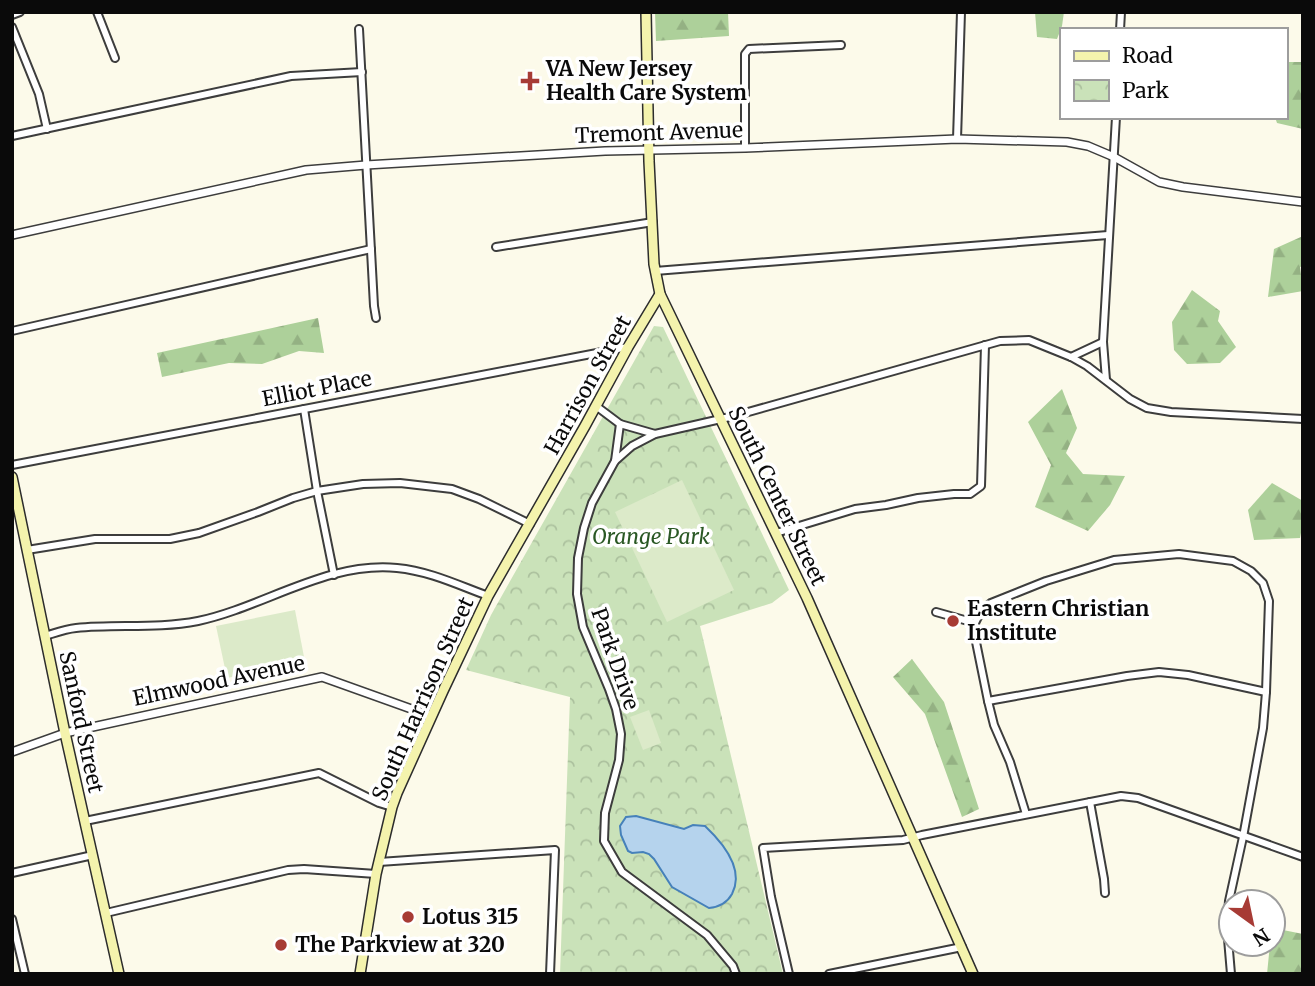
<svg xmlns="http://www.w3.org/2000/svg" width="1315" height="986" viewBox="0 0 1315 986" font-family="Merriweather,serif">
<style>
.forest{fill:url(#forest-firs)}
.park{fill:url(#park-crowns)}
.pitch{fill:#dceac9}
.water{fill:#b5d3ed;stroke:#4681ba;stroke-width:2}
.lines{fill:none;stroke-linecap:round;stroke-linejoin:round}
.minor-casing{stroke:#3d3d3d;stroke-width:10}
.tertiary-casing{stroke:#3d3d3d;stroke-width:10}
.secondary-casing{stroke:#2c2c2c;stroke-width:12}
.minor{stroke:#fff;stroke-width:6}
.tertiary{stroke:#fff;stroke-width:7}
.secondary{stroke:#f4f3ad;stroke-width:9}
.poi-dot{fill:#a73b35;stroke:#fff;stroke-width:2.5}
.labels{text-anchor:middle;stroke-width:7;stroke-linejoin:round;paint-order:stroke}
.poi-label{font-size:21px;font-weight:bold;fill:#0a0a0a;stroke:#fff;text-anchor:start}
.street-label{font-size:21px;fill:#0a0a0a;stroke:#fff}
.park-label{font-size:21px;font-style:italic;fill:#2a5824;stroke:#fff}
</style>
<defs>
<pattern id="forest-firs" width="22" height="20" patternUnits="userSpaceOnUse" patternTransform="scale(1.75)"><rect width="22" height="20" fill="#add09a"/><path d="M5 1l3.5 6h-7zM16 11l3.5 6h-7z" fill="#94b183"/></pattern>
<pattern id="park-crowns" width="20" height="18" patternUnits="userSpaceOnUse" patternTransform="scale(1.75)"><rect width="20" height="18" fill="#cae2b9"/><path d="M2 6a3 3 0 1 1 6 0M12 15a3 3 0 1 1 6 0" fill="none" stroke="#acc19e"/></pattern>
</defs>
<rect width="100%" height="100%" fill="#fcfaea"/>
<g class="forest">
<polygon points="655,12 728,12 729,36 656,41"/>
<polygon points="1035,12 1064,12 1062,26 1057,39 1037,37"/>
<polygon points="1285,62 1303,62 1303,129 1277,123 1275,117 1285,117"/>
<polygon points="1303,236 1303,266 1300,267 1303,291 1268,297 1274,249"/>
<polygon points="1192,290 1220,311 1218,321 1236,347 1220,363 1187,364 1174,350 1172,322"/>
<polygon points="318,318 324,353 299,351 262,364 229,363 162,377 157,353"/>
<polygon points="1062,389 1077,428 1066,453 1083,474 1125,476 1110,505 1088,531 1035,507 1051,465 1028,422"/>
<polygon points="1272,483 1303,501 1303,522 1300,538 1254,540 1248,510"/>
<polygon points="912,659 944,702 979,809 962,817 925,714 893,677"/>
<polygon points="1273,928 1303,934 1303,974 1267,974 1270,944 1273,944"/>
</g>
<polygon class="park" points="654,326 663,327 789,590 772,603 700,626 783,974 560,974 570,697 466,670 491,615"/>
<g class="pitch">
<polygon points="682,480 734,590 667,622 615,512"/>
<polygon points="295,610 305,662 227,678 216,626"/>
<polygon points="649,710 661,743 643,750 630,717"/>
</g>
<path class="water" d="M636,816L684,829L693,825L705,826C723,843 745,869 732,894C727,903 719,907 709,908L672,887L654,859L649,854L643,852L632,853L628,851L621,835L620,826L626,817Z"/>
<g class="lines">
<g class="minor-casing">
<g id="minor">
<polyline points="97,12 115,58"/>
<polyline points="12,15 20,12"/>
<polyline points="12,27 39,94 47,129"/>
<polyline points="359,29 374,306 376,318"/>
<polyline points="1120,30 1121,12"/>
<polyline points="12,136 291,76 362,72"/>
<polyline points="957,139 961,12"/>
<polyline points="745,148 745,54 749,49 841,45"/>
<polyline points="496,247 653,222"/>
<polyline points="655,271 1108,235"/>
<polyline points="12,331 371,249"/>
<polyline points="1071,357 1103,342"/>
<polyline points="1106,380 1103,342 1116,117"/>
<polyline points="596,406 620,424 655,434"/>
<polyline points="304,409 317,491 334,575"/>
<polyline points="615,461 620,424"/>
<polyline points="12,465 628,347"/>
<polyline points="776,533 855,509 886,505 918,498 954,494 970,494 981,486 985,345"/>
<polyline points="27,550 95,539 170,539 199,533 258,512 293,498 317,491 363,484 400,483 452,489 479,499 530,524"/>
<polyline points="936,612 975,623"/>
<path d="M45,636C55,633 65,629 76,628C117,624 157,629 198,621C264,607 327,561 397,568C429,571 458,585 488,596"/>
<polyline points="988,701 1127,676 1159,672 1188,675 1266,692"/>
<polyline points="1090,802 1104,879 1105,893"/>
<polyline points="1026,814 1010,762 994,725 988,701 976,642 975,623 981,611 991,603 1046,581 1114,560 1179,554 1233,561 1251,571 1263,583 1269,601 1266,692 1263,728 1243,837 1229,901 1227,927 1231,974"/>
<polyline points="85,821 319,773 379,803 392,807"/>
<polyline points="379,862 555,850 550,974"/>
<polyline points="12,873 93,855"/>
<polyline points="106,913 288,870 304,869 376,874"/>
<polyline points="12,919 25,974"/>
<polyline points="736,974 733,966 707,935 622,872 604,841 605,813 619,760 621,734 616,709 609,689 583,627 577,594 578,558 584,528 592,503 615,461 632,446 655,434 734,416 1000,341 1029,340 1071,357 1087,366 1130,399 1147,408 1171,412 1303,419"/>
<polyline points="789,974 771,897 763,848 903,840 922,835 1121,796 1138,798 1303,857"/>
<polyline points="829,974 962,947"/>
</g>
</g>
<g class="tertiary-casing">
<g id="tertiary">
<polyline points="12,235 306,170 366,165 605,151 745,148 957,139 1067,142 1088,146 1114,157 1159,182 1183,187 1303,202"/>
<polyline points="12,752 65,733 322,677 431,716"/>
</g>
</g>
<g class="secondary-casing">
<g id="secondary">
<polyline points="646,12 649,161 654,264 660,294 807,598 973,974"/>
<polyline points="12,477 65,733 119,974"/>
<polyline points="360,974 376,874 392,807 397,793 443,691 488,596 585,426 628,347 660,294"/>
</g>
</g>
<use href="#minor" class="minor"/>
<use href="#tertiary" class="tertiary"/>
<use href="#secondary" class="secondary"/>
</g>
<g class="poi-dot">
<path d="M526.5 70.5h7v7h7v7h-7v7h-7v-7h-7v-7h7z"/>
<circle cx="953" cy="621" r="7"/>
<circle cx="408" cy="917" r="7"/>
<circle cx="281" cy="945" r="7"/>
</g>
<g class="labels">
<g class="poi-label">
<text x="546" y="76">VA New Jersey<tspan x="546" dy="24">Health Care System</tspan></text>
<text x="967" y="616">Eastern Christian<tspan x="967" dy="24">Institute</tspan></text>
<text x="422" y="924">Lotus 315</text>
<text x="295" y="952">The Parkview at 320</text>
</g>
<g class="street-label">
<text transform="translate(659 133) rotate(-2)" y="7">Tremont Avenue</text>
<text transform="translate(588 385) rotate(-61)" y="7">Harrison Street</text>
<text transform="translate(317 389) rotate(-11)" y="7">Elliot Place</text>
<text transform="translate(777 496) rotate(64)" y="7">South Center Street</text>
<text transform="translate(615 659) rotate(71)" y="7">Park Drive</text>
<text transform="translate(219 681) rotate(-12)" y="7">Elmwood Avenue</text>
<text transform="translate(423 699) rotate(-66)" y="7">South Harrison Street</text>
<text transform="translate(81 722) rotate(78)" y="7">Sanford Street</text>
</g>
<g class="park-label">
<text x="651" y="544">Orange Park</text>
</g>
</g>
<rect width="1315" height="986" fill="none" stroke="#0a0a0a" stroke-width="28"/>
<rect x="1060" y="28" width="228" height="91" fill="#ffffff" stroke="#9d9d9d" stroke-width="2"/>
<rect x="1074" y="51" width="35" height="10" fill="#f4f3ad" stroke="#9d9d9d" stroke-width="2"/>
<text x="1122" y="63" font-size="21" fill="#0a0a0a">Road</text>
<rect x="1074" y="80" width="35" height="21" fill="url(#park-crowns)" stroke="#9d9d9d" stroke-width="2"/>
<text x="1122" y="98" font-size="21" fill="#0a0a0a">Park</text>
<g transform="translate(1252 923) rotate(147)"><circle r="33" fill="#ffffff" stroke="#9d9d9d" stroke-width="2"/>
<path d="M0-5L12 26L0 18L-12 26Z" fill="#a73b35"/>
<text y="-10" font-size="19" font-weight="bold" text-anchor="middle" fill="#0a0a0a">N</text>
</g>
</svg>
